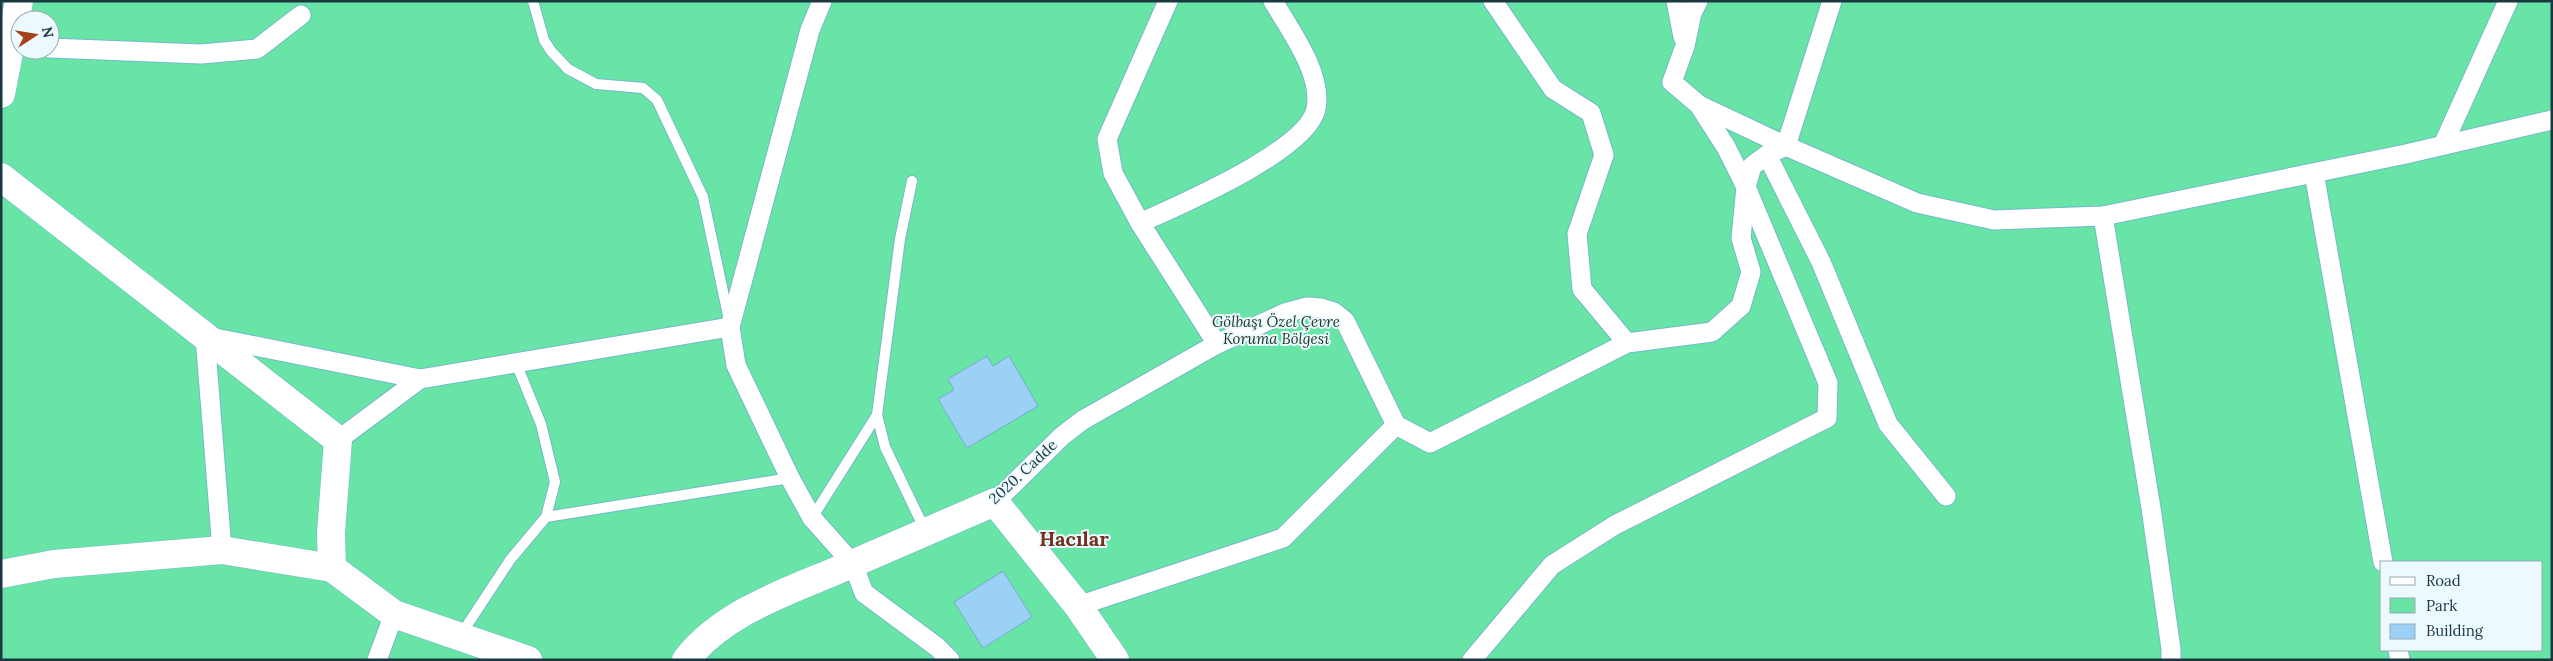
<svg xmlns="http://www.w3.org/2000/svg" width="2553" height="661" viewBox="0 0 2553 661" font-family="Lora,serif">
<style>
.green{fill:#67e4a6;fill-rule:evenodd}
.building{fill:#9cd1f6;stroke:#77accf}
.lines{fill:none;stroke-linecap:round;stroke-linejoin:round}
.lane-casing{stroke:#74b9ce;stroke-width:12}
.street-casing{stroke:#74b9ce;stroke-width:21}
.secondary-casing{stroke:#74b9ce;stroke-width:29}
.lane{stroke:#fff;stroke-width:10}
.street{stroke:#fff;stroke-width:19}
.secondary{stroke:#fff;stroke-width:28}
.labels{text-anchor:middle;stroke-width:4;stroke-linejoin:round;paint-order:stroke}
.park-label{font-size:15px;font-style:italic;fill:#20382b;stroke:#ecf9fe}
.street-label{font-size:15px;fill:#1b3840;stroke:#ecf9fe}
.district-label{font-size:20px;font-weight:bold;fill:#73311a;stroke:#ecf9fe}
</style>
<rect width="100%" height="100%" fill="#c9f2ff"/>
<path class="green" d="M1,1H2552V660H1ZM20,20H50V50H20ZM2382,562H2542V650H2382Z"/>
<g class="building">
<polygon points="987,356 993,366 1009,356 1038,406 967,448 938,399 954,390 948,379"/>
<polygon points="1003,571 1032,617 983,648 954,602"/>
</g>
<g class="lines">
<g class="lane-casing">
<g id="lane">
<polyline points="533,1 544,40 551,51 568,69 596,84 643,88 657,100 703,197 729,320"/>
<polyline points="912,181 900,239 877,415 885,447 926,532"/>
<polyline points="546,517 790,478"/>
<polyline points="812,518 877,415"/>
<polyline points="460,636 510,560 546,517 555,482 541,424 516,363"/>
</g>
</g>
<g class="street-casing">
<g id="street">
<polyline points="1168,1 1107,139 1113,173 1140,223 1217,344"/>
<polyline points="1493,1 1553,89 1591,113 1604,155 1577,234 1582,289 1627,343"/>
<polyline points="1676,1 1683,37"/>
<polyline points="50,48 201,54 257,49 301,15"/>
<polyline points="1699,105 1786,146 1917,203 1994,220 2103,216 2406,154 2552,120"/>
<polyline points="2443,145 2508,1"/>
<polyline points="1767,155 1821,262 1888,424 1946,496"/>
<polyline points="2314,173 2383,562"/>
<polyline points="2103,216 2151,508 2171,649 2171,660"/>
<path d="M1140,223C1179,205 1307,151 1316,109C1323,74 1290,30 1273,1"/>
<polyline points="730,327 810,30 822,1"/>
<polyline points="338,440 420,379 730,327 736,365 790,478 812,518 853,564 864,593 937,647 950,660"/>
<polyline points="995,502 1062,436 1083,420 1217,344 1285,313 1307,307 1321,308 1334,312 1345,321 1396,425 1430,443 1627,343 1712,332 1741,306 1751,272 1741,238 1746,187 1752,166 1767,155 1786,146 1832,1"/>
<polyline points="222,550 205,336 420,379"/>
<polyline points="1078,606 1283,538 1396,425"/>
<polyline points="2398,650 2400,660"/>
<polyline points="377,660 394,614"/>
<polyline points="1472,660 1552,565 1615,525 1827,418 1828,383 1746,187 1726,147 1699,105 1672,82 1685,46 1692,13 1698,1"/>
</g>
</g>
<g class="secondary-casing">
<g id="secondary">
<polyline points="1,94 19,1"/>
<polyline points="1,177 338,440 331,533 332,568 394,614 528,660"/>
<polyline points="1,574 54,564 222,550 332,568"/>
<path d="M686,660C724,611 790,591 845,567C895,545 945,524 995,502L1078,606L1115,660"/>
</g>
</g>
<use href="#lane" class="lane"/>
<use href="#street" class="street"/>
<use href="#secondary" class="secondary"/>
</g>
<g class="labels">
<g class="park-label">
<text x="1276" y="327">Gölbaşı Özel Çevre<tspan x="1276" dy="17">Koruma Bölgesi</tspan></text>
</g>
<g class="street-label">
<text transform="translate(1023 472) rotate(-43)" y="5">2020. Cadde</text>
</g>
<g class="district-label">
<text x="1074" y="546">Hacılar</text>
</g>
</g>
<rect width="2553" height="661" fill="none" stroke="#1b3840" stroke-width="5"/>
<rect x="2380" y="561" width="162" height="90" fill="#ecf9fe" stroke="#98acb2"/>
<rect x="2390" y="577" width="25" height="8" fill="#ffffff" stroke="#98acb2"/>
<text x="2426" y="586" font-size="15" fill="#1b3840">Road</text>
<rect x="2390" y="598" width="25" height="15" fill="#67e4a6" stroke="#98acb2"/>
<text x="2426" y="611" font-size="15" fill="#1b3840">Park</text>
<rect x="2390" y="624" width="25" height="15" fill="#9cd1f6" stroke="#98acb2"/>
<text x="2426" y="636" font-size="15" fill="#1b3840">Building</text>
<g transform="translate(35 35) rotate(78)"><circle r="24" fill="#ecf9fe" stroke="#98acb2"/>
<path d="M0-4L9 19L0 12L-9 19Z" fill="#a7411a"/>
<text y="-8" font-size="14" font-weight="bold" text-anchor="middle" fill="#1b3840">N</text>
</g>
</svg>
